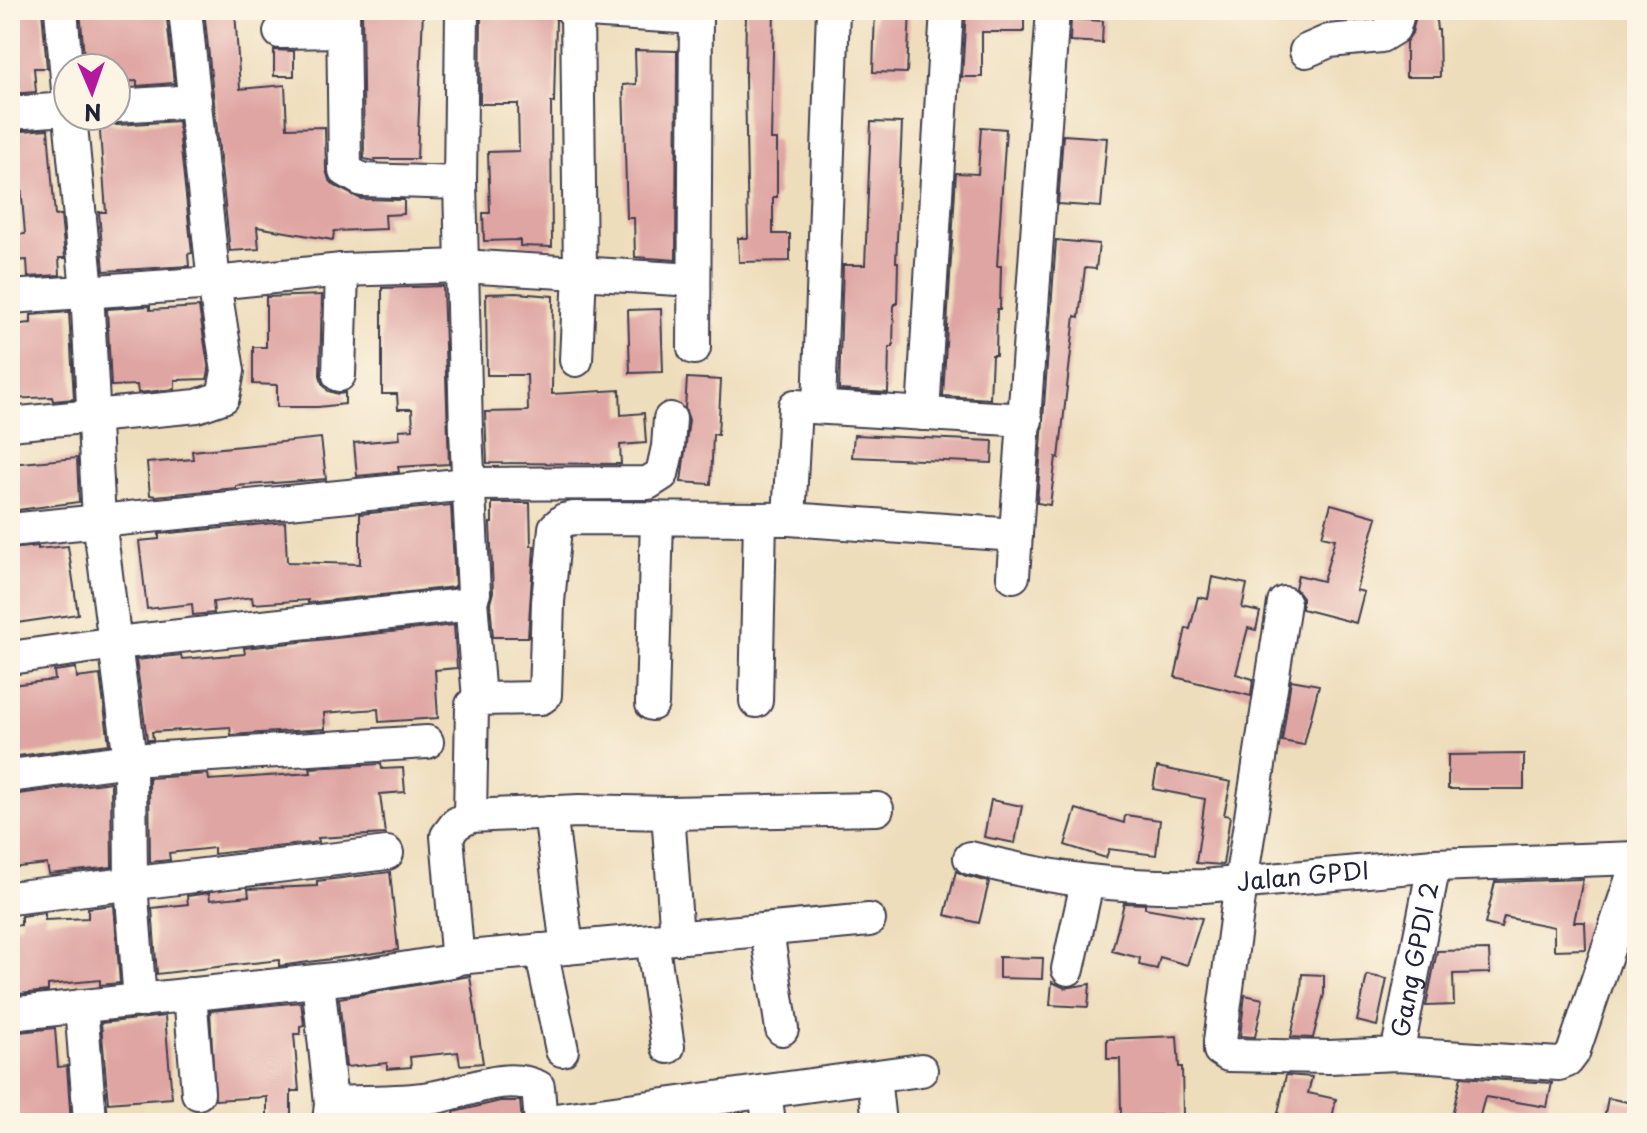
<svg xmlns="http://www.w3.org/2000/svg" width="1647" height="1133" viewBox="0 0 1647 1133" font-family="'Playpen Sans',sans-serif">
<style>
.building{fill:#dfa5a3}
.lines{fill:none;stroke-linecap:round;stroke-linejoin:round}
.minor-casing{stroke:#413e4e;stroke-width:36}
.minor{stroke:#fff;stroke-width:32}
.labels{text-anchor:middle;stroke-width:6;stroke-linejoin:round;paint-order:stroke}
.street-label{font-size:24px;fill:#22223b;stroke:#fcf5e5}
</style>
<rect width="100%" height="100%" fill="#fcf5e5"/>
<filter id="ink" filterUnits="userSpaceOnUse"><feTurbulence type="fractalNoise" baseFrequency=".0125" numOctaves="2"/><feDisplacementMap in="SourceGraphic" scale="16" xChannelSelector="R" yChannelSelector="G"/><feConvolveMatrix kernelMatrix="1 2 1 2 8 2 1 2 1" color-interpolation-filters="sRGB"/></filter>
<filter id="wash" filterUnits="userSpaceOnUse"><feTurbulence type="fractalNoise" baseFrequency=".006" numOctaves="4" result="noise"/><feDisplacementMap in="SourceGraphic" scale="32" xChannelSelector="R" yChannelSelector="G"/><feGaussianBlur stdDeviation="1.8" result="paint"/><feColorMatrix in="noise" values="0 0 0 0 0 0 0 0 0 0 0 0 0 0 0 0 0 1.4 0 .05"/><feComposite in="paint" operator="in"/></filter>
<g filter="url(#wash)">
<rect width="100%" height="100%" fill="#edb"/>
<g id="blocks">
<g class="building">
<polygon points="10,10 42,10 47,68 34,68 36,92 10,94"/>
<polygon points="80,10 166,10 174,83 137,86 137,81 116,82 116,68 85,68"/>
<polygon points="204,10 235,10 240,89 285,85 287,128 325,127 326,170 329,180 335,186 361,199 404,200 404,214 385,215 386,229 334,231 333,240 257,227 259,249 230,251"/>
<polygon points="362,10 423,10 417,159 375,159 375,161 364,159"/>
<polygon points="746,10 774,10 771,140 777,140 777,197 773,197 773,234 790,234 790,261 739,262 738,238 748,238 745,79"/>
<polygon points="875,10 910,10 907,73 873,72"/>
<polygon points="966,10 1024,10 1024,32 982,32 982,77 962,77"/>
<polygon points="1417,10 1435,10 1437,30 1439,30 1440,77 1406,77 1406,42 1412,33"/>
<polygon points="481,11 514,11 514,13 554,16 556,20 554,103 551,102 552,247 520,246 520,240 484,241 483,213 490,213 488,152 519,151 518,104 480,104"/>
<polygon points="1071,19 1103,21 1102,43 1070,41"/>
<polygon points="274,50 294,51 294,76 274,76"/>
<polygon points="635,50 677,51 676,260 635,257 634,218 627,218 623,85 636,84"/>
<polygon points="99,119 117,125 178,121 192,253 188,254 189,266 104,271 99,212 106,212"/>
<polygon points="871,122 902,123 896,262 898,262 897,304 894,304 893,347 889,347 888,393 839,390 843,265 865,265"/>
<polygon points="981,127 1006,129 997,266 1001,266 1000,309 997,309 996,355 992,355 990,399 943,396 956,173 978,174"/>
<polygon points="48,129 55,216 61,215 65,258 59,258 60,275 28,277 27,260 10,261 10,235 25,234 18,148 10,148 10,132"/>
<polygon points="1063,135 1107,138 1101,207 1058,204"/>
<polygon points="1056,240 1099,244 1096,269 1085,268 1079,317 1075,316 1059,458 1056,457 1050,505 1037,503"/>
<polygon points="443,286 449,464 398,467 399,472 357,476 354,443 400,439 399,430 413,429 412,409 398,409 397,394 382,394 382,288"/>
<polygon points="516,293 553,296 552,394 620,390 621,415 644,413 646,443 620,445 621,464 487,463 485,412 528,411 527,375 487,375 486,294"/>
<polygon points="322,295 320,375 322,383 328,391 338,394 345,393 345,404 318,407 277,407 277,385 253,384 253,347 266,347 266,297"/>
<polygon points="150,306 150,310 199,307 209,371 207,379 175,380 175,389 138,393 137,385 111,386 107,309"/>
<polygon points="661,309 663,372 630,373 628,310"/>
<polygon points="69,312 74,399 53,401 52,397 10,399 10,325 31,323 31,315"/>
<polygon points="687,378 721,380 718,435 713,434 711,484 681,482 689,420 685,408"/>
<polygon points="854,435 993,441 992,463 852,457"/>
<polygon points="321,438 326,479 236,486 236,488 156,496 150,495 147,463 193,459 192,451"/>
<polygon points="77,458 79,502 10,511 10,464"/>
<polygon points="492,503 530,503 531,546 534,546 528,637 493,637 490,603 493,592 490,523 492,523"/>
<polygon points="1331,504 1377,517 1356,590 1364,592 1356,623 1302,609 1302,597 1295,588 1298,575 1323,581 1335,539 1322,536"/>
<polygon points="451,505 455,587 308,603 308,600 253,604 252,597 213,602 214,613 193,615 192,604 147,609 139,541 159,539 159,534 285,522 287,562 360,564 360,514"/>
<polygon points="38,546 38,549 68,546 78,614 10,624 10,549"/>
<polygon points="1212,577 1247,584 1242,608 1260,612 1256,630 1248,628 1236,674 1253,679 1251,696 1175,677 1186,628 1190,629 1198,597 1208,599"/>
<polygon points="454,625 457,668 435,670 438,718 379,722 378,709 349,711 324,713 325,729 231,735 230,727 152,732 153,740 147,740 136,660 181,655 182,659 245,654 244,648"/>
<polygon points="76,668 77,678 100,675 109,744 10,757 10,685 55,680 54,671"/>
<polygon points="1291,680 1319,685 1304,745 1282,741"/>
<polygon points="1524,754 1524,789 1448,789 1448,755"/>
<polygon points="381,764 382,769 403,768 405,792 380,794 385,834 318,838 319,842 214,854 214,848 169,853 170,860 150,862 149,778 208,774 209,780 311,773 310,768"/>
<polygon points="1157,767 1231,782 1224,815 1230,816 1223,865 1196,863 1205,799 1153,789"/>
<polygon points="111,782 112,867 49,874 47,864 10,868 10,795"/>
<polygon points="991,800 1022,806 1015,843 984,837"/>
<polygon points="1076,809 1124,823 1125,815 1160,820 1156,855 1109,849 1106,858 1065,845"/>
<polygon points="956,871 966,876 989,882 979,923 945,915"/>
<polygon points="390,872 398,950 279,966 279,960 157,974 152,908 188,904 187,896 209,893 210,900 249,896 248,889 317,886 317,881"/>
<polygon points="1583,879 1574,922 1585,922 1586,949 1554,950 1554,927 1504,917 1501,928 1485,924 1495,882"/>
<polygon points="1124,903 1145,904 1145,908 1202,918 1187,965 1160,957 1157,969 1139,965 1140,958 1112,951"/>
<polygon points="114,905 120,983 100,985 100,980 48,985 48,991 10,995 10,926 21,925 21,916 45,913 45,920 88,918 88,908"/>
<polygon points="1489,950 1490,973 1453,974 1454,1005 1426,1006 1437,951"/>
<polygon points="999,957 1043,958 1042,979 999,978"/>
<polygon points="1302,974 1324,975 1324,994 1313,1038 1291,1037 1301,990"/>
<polygon points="1367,975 1387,979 1377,1026 1357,1021"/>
<polygon points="470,976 483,1063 460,1065 458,1052 410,1057 411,1067 387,1069 387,1063 346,1067 339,998"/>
<polygon points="1052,982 1065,988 1090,984 1088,1007 1050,1005"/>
<polygon points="1245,995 1263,999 1255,1037 1240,1036"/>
<polygon points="301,1002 304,1025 300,1026 300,1034 294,1034 299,1091 291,1091 291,1123 267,1123 267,1097 215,1100 210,1011"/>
<polygon points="165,1016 172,1098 108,1103 101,1023"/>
<polygon points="55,1028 58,1067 67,1066 71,1123 10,1123 10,1033"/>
<polygon points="1177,1036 1179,1067 1182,1067 1183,1115 1121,1116 1120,1059 1107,1059 1107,1039"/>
<polygon points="1286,1075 1312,1077 1308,1093 1336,1099 1331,1123 1276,1123"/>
<polygon points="1461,1077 1552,1083 1547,1107 1485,1097 1478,1123 1450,1123"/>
<polygon points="1608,1098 1637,1104 1637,1123 1603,1123"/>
<polygon points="500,1101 520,1101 522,1123 455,1123 454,1112"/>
</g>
</g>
</g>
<g filter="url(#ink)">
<use href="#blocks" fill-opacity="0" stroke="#413e4e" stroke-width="2"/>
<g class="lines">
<g class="minor-casing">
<g id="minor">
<polyline points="61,10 68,90"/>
<polyline points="343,10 345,170 362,180 460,183"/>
<polyline points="572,10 696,18"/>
<polyline points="280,32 342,31"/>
<polyline points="1306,51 1329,41 1381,36 1394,28 1399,10"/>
<polyline points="116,106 195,101"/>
<polyline points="10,113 68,109"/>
<polyline points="70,116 87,290 99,520 130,760 131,884 140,1001"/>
<polyline points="10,297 214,283 342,270 462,266 694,280"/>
<polyline points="694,348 696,10"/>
<polyline points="576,360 580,272 577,10"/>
<polyline points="339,375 342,270"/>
<polyline points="819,407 833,10"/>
<polyline points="923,414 947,10"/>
<polyline points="10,424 197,406 223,397 228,371 214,283 185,10"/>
<polyline points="10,530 468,484 648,483 662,474 668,447 670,419"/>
<polyline points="1016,535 789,519 795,406 1026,420"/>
<polyline points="1013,576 1053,10"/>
<polyline points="471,600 479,699"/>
<polyline points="1284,603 1241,882 1220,1041 1220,1050 1228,1055 1329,1057 1397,1054 1559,1064 1567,1061 1573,1053 1637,863"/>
<polyline points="10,658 116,643 463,605 471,600 474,593 466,431 460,183 462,10"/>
<polyline points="756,701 760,519"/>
<polyline points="652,704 657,518"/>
<polyline points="10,776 130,760 427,742"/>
<polyline points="550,812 567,948"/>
<polyline points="668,813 877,809"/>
<polyline points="470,816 579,811 668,813 677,938"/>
<path id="s1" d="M970,858C1052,879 1119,888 1204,886L1434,865L1637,858"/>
<polyline points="10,898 387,853"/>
<polyline points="767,931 782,1029"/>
<polyline points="652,940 668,1047"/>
<polyline points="541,950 562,1050"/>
<polyline points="457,958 869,920"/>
<polyline points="1068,969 1087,883"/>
<polyline points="318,981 331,1103"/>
<polyline points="190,994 198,1093"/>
<polyline points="81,1006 90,1120"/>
<polyline points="10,1014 352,977 452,961 457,958 457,951 447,836 456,824 470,816 472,705 479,699 541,698 545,695 548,602 555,528 564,520 574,518 789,519"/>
<path id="s2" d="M1397,1054L1434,865"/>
<polyline points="874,1077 879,1123"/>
<polyline points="765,1091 769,1123"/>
<polyline points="541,1122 921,1070"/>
<path d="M329,1123L331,1103C363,1101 398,1103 430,1098C465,1093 504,1071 538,1087L541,1123"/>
</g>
</g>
<use href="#minor" class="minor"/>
</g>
</g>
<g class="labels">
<g class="street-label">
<text dy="8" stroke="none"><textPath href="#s1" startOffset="336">Jalan GPDI</textPath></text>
<text dy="8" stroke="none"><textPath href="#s2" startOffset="96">Gang GPDI 2</textPath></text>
</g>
</g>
<rect width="1647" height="1133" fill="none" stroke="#fcf5e5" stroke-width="40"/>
<g transform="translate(92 92) rotate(178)"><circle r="38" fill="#fcf5e5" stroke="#a5a1a1" stroke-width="2"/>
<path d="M0-6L14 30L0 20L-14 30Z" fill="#b5179e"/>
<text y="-12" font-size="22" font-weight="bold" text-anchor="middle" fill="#22223b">N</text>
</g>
</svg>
